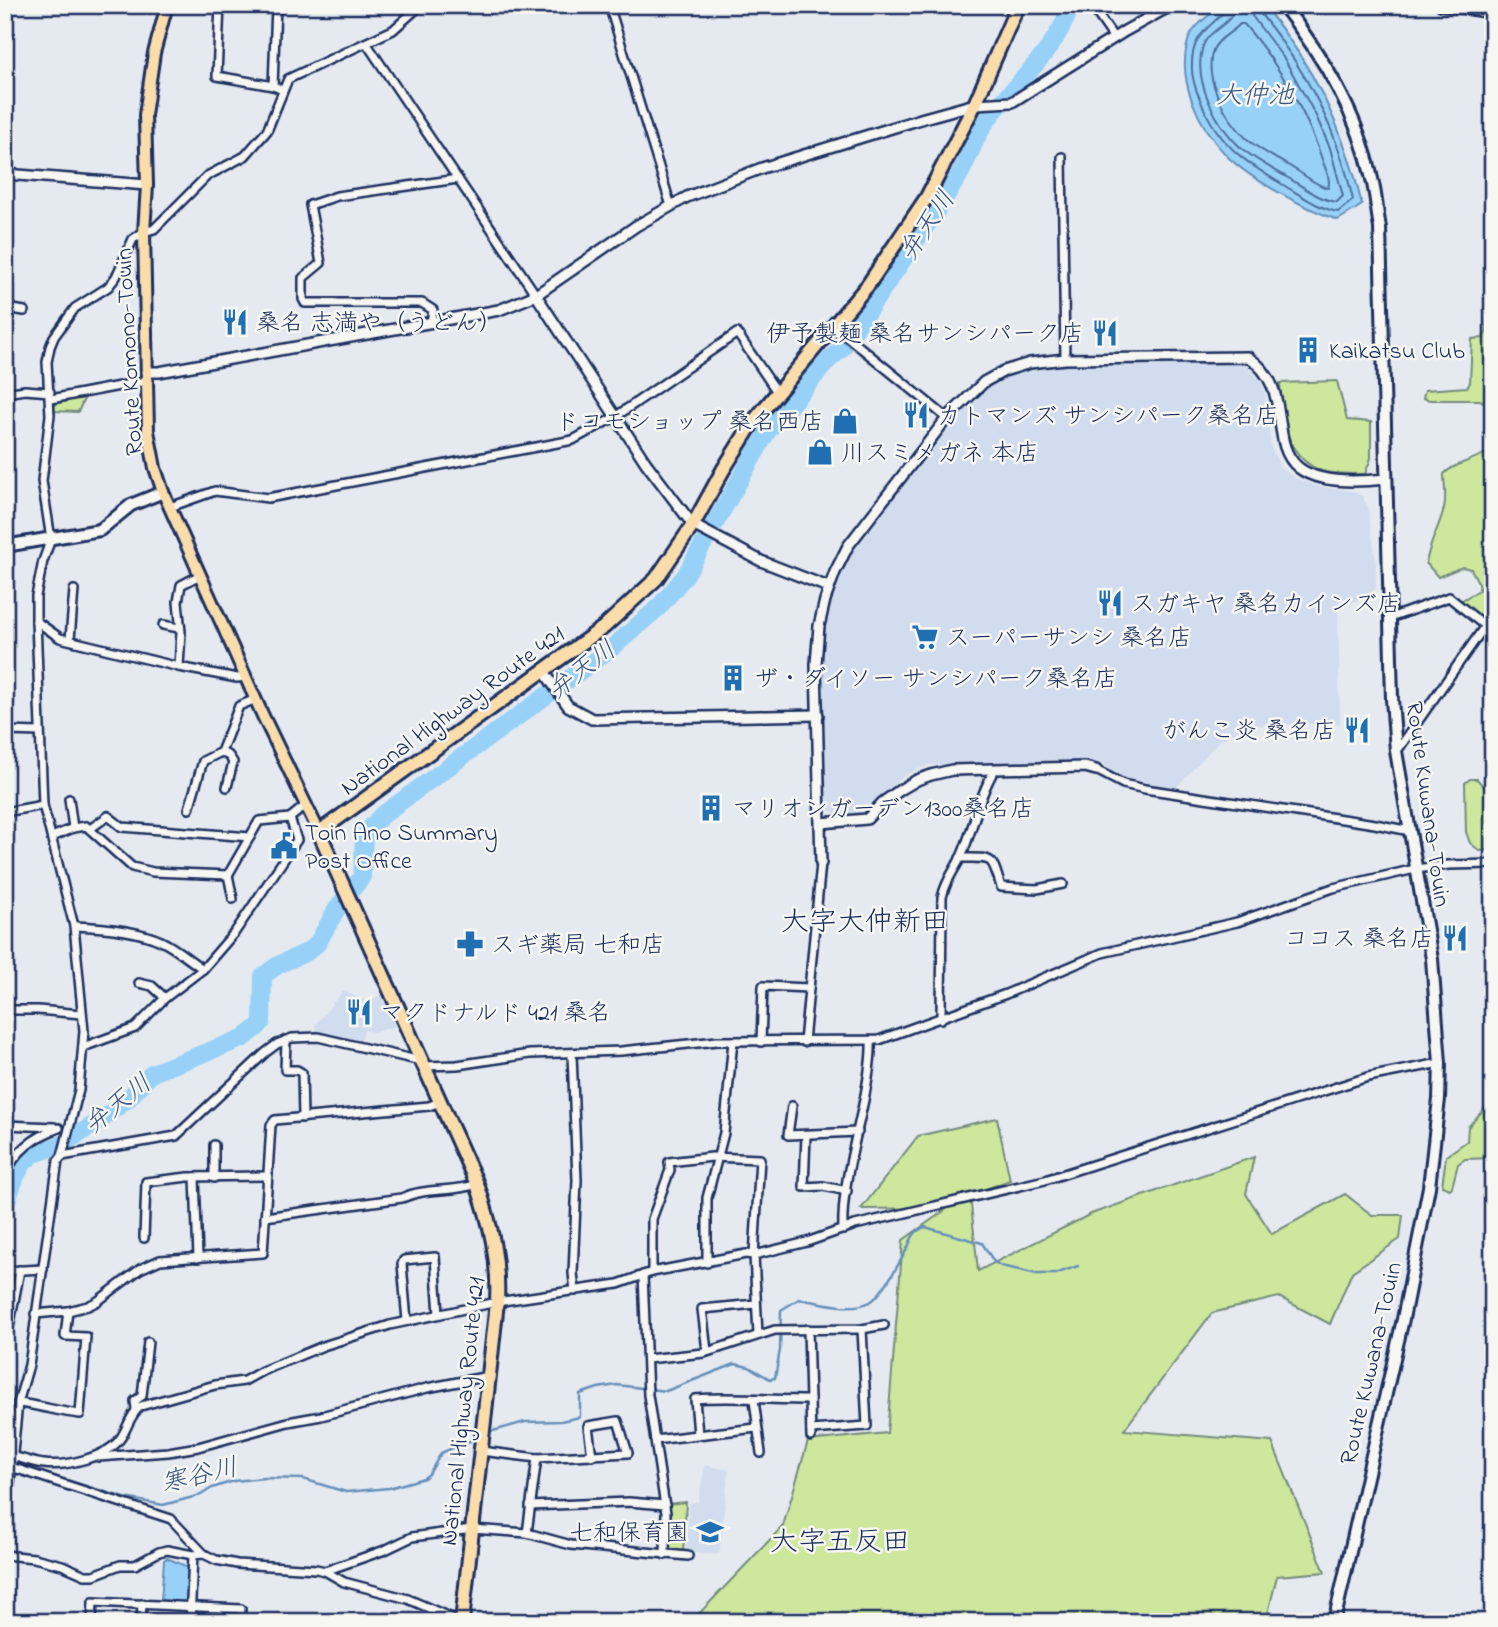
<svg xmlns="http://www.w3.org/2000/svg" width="1498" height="1627" viewBox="0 0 1498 1627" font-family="'Indie Flower','Klee One',sans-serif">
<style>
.built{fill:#d1dcee}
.green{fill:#cde79d;stroke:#748b7e;stroke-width:2}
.water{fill:#98d1f7;stroke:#6690ba;stroke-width:2}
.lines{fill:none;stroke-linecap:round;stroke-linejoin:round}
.shore{stroke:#4d709b;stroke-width:2}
.stream{stroke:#6690ba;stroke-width:2.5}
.river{stroke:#98d1f7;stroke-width:18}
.minor-casing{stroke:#1b2f5e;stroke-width:12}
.tertiary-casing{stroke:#1b2f5e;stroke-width:14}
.secondary-casing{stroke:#1b2f5e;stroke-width:16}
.primary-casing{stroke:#1b2f5e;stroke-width:16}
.trunk-casing{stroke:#1b2f5e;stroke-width:18}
.minor{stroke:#f6f6f2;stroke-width:7}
.tertiary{stroke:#f6f6f2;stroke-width:9}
.secondary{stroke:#f6f6f2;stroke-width:10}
.primary{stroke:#faddab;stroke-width:10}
.trunk{stroke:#faddab;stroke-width:12}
.labels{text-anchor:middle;stroke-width:5;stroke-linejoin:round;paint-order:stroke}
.poi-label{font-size:24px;fill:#1b2f5e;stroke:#f6f6f2;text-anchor:start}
.street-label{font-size:24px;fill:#1b2f5e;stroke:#f6f6f2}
.water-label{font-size:26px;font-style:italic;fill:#3a5884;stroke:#f6f6f2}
.quarter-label{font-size:28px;fill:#1b2f5e;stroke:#f6f6f2}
</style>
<rect width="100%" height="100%" fill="#e5eaf0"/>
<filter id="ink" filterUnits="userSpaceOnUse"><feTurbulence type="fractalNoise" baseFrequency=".0143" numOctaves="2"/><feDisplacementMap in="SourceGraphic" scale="14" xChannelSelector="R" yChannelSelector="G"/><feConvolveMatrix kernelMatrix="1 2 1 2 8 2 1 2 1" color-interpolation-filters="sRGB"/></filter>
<g filter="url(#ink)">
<g class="built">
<polygon points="1218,361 1234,362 1248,368 1259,378 1265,391 1271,447 1280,467 1295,478 1316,486 1352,491 1362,496 1368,507 1376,562 1376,588 1371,594 1338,609 1340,724 1247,725 1219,741 1173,791 1124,782 1105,767 1090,760 928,765 905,775 866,808 856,814 835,813 829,810 825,803 823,637 833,586 861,533 968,399 996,376 1038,365 1056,363"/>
<polygon points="343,991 369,1002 381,994 395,1027 374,1032 364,1030 360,1044 316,1034 315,1025"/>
<polygon points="705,1465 729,1470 719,1554 686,1553 689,1503 698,1502"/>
</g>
<g class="green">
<path d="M1493,252V628L1459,602L1479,590V584L1471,569L1462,567L1438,577L1426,563C1430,541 1439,528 1444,508C1447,497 1444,485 1444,474C1453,464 1474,460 1488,452L1489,414L1486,403L1480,400H1430L1423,398L1425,390L1467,387L1470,383L1472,339L1483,338L1486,333Z"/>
<path d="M1337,381L1347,420L1371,422V458L1365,474C1352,473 1334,475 1322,471C1284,457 1283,417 1280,383Z"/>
<polygon points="85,397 78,412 54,411 54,406 58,403"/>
<polygon points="1470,779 1477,779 1493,797 1493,850 1480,851 1470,843 1466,832 1465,783"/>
<polygon points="1493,1099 1493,1158 1465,1159 1458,1164 1452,1187 1450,1189 1442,1186 1446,1156 1467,1141 1468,1127"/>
<polygon points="997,1118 1010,1180 970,1195 978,1271 1091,1214 1254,1157 1246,1194 1272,1234 1345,1194 1372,1215 1403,1215 1400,1239 1352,1272 1330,1324 1279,1297 1212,1313 1124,1430 1272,1442 1325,1572 1277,1576 1266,1622 691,1622 783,1526 808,1441 887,1433 903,1240 948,1208 861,1209 918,1136"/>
<polygon points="686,1502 683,1554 666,1553 666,1504"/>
</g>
<g class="water">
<path d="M1223,5L1264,6C1313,65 1345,130 1362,205L1338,220C1306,209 1251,180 1227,156C1199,127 1175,79 1189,38C1194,25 1211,13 1223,5Z"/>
<polygon points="167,1558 188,1567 187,1600 184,1602 161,1601 164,1560"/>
</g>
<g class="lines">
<g class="shore">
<path d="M1226,5C1224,22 1192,27 1192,63C1191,75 1195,88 1200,99C1217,144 1246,163 1285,186C1302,196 1318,208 1338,212L1353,200C1338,129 1305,68 1259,12L1258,5"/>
<path d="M1235,5C1234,25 1209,28 1203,46C1192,79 1216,125 1240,147C1255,160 1273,169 1290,179C1305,188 1320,200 1337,202L1343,196L1330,148L1316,116L1285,60L1252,16L1249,5"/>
<path d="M1240,24H1244C1279,65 1306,111 1323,162C1326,170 1331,180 1328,188C1317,186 1306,176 1296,170C1279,160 1260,151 1246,138C1226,118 1203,79 1213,50C1218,38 1232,33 1240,24Z"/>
</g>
<g class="stream">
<path d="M493,1431L525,1422L561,1421L580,1417V1394L598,1388L617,1385L666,1391L735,1364L749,1367L770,1379L775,1378L780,1350L781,1310L799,1299C819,1302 851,1312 870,1302C882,1296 901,1260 908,1247C912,1237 914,1231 925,1227L982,1243L994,1262L1001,1266L1037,1274H1055L1078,1266"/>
<polyline points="5,1461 125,1498 163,1505 201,1495 212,1488 234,1481 264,1478 303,1479 346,1492 389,1488 424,1478 429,1474 441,1453 472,1440"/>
</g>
<path class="river" d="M5,1206L16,1176L24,1162L34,1154L63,1144L101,1120L129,1098L152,1073L244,1038L258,1027L262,1022L263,976L278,965L307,952L317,944L338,907L362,877L364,838L367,832L381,816L613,647L659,607L685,576L767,432L827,362L842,348C881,292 920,236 957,179C969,161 973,139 986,122C1014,83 1056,53 1071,5"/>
<g class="minor-casing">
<g id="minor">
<polyline points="220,5 217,76 273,86 283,90"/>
<polyline points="609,5 671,206"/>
<polyline points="1091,5 1114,38"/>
<polyline points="367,44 536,295"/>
<polyline points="273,86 276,5"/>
<polyline points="1062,157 1065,359"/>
<polyline points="5,313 13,309 24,311"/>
<polyline points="431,323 433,310 422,303 305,303 303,299 303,278 321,263 310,205 337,196 458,179"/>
<polyline points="834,326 947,418"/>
<polyline points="5,393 25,390 50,392"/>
<polyline points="51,399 146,381"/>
<polyline points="170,507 215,491 268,498 573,440 615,417 737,333 777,392"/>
<polyline points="1390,618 1449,597 1485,626 1397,751"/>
<polyline points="36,621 60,638 179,667 237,678 246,677"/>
<polyline points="163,625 179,628"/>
<polyline points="70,639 74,590"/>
<polyline points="179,667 181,632 178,602 181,585 200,575"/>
<polyline points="5,728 7,731 40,732"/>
<polyline points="221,752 229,756 233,762 227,787"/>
<polyline points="1096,770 1123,784 1145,789 1375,824 1410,831"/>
<polyline points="69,799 73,828"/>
<polyline points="189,809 203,761 221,752 239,706 256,699"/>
<polyline points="5,812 43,805"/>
<polyline points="90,829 108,816 122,827 250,837"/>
<polyline points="52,837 73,828 86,826 132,867 153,872 228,875 259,821 290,818"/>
<path d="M960,858C994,858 991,855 1001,887L1037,889L1063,884"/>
<polyline points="228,875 233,899"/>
<path d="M74,926C100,927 137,930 161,941C176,948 189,960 203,969"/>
<polyline points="139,983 152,986 165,998"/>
<polyline points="5,1010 38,1010 81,1014"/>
<path d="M941,1019L942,897C947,878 953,873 961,857C974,828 978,797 995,769"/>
<polyline points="286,1040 285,1070 297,1070 302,1073 303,1118"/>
<polyline points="761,1042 763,986 809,988"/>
<polyline points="804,1042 821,863"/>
<polyline points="83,1047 135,1028 165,998 203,969 235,932 297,840 290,818 306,805"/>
<polyline points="572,1054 577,1180 573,1273 575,1291"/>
<polyline points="424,1066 457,1065 530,1054 621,1051 717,1041 879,1040 1006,994 1102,953 1237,922 1333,888 1359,882 1415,869 1449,865 1493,864"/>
<polyline points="792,1106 788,1135 858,1132"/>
<polyline points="5,1125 54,1127"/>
<polyline points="806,1135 804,1187 823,1186 847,1191"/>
<polyline points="214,1145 214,1178"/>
<polyline points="62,1156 176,1136 265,1053 277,1044 292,1038 318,1037 421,1061"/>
<path d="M5,1174C17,1150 34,1137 59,1128"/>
<polyline points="195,1177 198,1258"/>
<path d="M265,1217L402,1198C425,1187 452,1193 477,1184"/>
<path d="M843,1230C841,1189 857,1136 865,1095C868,1077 872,1059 871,1041"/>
<polyline points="144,1238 146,1182 188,1177 267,1176"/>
<polyline points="707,1263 707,1198 724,1133 733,1041"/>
<polyline points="5,1271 43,1269"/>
<polyline points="652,1272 652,1219 670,1170 669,1162 712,1157 760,1159 754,1255 758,1335"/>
<polyline points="643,1275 648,1395 666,1513 665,1555"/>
<polyline points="35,1314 68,1311 88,1306 98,1301 140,1269 160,1260 263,1253 271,1125 275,1120 429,1106 440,1102"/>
<polyline points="407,1321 402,1264 404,1260 435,1257 439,1314"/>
<polyline points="5,1323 10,1323 20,1270"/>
<polyline points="808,1329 811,1437"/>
<polyline points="707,1351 702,1309 756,1304"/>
<polyline points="647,1359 704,1353 775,1330 862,1329 884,1325"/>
<polyline points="754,1400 761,1453"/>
<path d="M18,1403C39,1405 59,1412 80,1414L86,1337L65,1336L68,1311"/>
<polyline points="136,1409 135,1401 142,1396 148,1342"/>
<polyline points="811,1430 867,1426 862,1329"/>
<path d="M698,1434L695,1399C733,1396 772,1400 810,1400"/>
<polyline points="655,1440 756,1428"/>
<polyline points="481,1451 537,1458 628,1453 618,1421 588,1426 592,1456"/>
<path d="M11,1456C22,1458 33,1463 44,1464C66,1467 107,1457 120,1439C128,1428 130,1414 141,1406L215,1385L244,1381L262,1371L323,1346L390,1325L497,1302L618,1284L652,1272L746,1254L754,1255L807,1242L855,1225L1045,1180L1368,1077L1440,1063"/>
<polyline points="98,1457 168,1452 198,1447 288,1422 321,1416 427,1388 489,1376"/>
<polyline points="8,1466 171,1519 204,1554"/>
<polyline points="530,1506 629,1502 665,1505"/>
<polyline points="5,1532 18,1403 29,1365 58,1161 62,1156 79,1090 84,1031 74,926 43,805 36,621 36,596 43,561 51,539 42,481 50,415 47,362 50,347 54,337 75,308 108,287 116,277 133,239 144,232 154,229 207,176 245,156 267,131 288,79 393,30 421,5"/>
<polyline points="527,1533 537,1458"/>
<polyline points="5,1555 34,1558 62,1565 85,1575 94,1575 120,1565 135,1565 159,1552 167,1550 193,1555 204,1554 216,1560 237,1564 316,1569 325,1571 344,1582 408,1599 461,1622"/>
<polyline points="325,1571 385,1550 412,1537 472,1529 527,1533 571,1545 688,1556"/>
<polyline points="240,1618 256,1622"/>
<polyline points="92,1622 93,1602 241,1609 240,1622"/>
<polyline points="141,1622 142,1604"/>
<polyline points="190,1622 193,1555"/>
</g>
</g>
<g class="tertiary-casing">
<g id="tertiary">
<polyline points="1441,5 1493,13"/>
<polyline points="5,174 147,185"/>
<polyline points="536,295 646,463 693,525 761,561 828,587"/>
<polyline points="146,372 159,372 499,310 536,295 636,226 687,197 762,168 924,118 975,104 1012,102 1125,31 1172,5"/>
<polyline points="543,670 568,706 592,719 818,715"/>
<polyline points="821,823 867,819 882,803 900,790 917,780 931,775 952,770 1085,767 1096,770"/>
<path d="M821,863L816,664L819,626L825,600L835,572L848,546L947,418L984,382L1004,371L1030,363L1065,359L1248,357C1315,401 1229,496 1386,479"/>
</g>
</g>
<g class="secondary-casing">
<g id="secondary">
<path d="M1283,5C1323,57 1358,114 1372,179C1376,195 1377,212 1380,228L1392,699L1396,751L1432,959L1440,1063L1439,1099L1429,1187L1403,1319L1334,1622"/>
<polyline points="5,546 100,530 131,505 163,492"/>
</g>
</g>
<g class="primary-casing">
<polyline id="primary" points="167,5 154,53 145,115 147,185 144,232 148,431 155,468 163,492 263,716 319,832"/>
</g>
<g class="trunk-casing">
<path id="trunk" d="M462,1622L497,1302C499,1260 491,1224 477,1184L319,832L604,627L656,579L693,525L723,470L753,422L868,285L927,197L975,104L1018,5"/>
</g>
<use href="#minor" class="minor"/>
<use href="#tertiary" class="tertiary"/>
<use href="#secondary" class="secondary"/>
<use href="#primary" class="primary"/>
<use href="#trunk" class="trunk"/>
</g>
</g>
<defs>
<g id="restaurant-bare" transform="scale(2.1)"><path d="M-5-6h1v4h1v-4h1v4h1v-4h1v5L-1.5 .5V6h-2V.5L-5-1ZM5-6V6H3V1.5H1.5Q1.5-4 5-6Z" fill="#1f6fb2" stroke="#f6f6f2" stroke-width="2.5" paint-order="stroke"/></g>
<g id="building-bare" transform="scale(2.1)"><path d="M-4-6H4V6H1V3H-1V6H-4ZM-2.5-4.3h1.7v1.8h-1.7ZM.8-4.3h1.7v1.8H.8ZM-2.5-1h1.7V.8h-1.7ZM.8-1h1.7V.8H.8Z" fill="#1f6fb2" stroke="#f6f6f2" stroke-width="2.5" paint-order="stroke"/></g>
<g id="shop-bare" transform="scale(2.1)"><path d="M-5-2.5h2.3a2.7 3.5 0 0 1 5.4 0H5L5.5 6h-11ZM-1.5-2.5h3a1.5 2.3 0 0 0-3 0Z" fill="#1f6fb2" stroke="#f6f6f2" stroke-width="2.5" paint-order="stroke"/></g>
<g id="supermarket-bare" transform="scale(2.1)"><path d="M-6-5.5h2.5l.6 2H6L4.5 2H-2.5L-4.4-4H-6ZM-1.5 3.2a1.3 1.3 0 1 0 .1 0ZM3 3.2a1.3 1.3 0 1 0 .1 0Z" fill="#1f6fb2" stroke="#f6f6f2" stroke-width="2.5" paint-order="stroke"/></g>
<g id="civic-bare" transform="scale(2.1)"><path d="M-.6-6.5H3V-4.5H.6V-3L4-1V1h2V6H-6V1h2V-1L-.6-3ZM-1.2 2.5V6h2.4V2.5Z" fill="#1f6fb2" stroke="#f6f6f2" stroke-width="2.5" paint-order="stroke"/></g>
<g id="pharmacy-bare" transform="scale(2.1)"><path d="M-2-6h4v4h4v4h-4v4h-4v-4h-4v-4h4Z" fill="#1f6fb2" stroke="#f6f6f2" stroke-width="2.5" paint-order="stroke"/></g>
<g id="school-bare" transform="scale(2.1)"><path d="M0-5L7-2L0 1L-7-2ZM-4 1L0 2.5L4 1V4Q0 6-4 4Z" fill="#1f6fb2" stroke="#f6f6f2" stroke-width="2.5" paint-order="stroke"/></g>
</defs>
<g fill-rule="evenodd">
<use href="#restaurant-bare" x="235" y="322"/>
<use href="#restaurant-bare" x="1105" y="333"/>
<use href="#building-bare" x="1308" y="350"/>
<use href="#restaurant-bare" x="916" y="415"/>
<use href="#shop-bare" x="845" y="421"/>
<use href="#shop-bare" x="820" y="452"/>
<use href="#restaurant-bare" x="1110" y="603"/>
<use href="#supermarket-bare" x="925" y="637"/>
<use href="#building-bare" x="733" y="678"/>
<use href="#restaurant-bare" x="1357" y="730"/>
<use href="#building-bare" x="711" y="808"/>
<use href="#civic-bare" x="284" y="846"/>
<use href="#restaurant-bare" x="1455" y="938"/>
<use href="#pharmacy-bare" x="470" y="944"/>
<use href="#restaurant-bare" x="359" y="1012"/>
<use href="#school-bare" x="710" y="1532"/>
</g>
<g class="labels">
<g class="poi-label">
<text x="256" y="330">桑名 志満や（うどん）</text>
<text x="1084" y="341" text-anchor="end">伊予製麺 桑名サンシパーク店</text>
<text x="1329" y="358">Kaikatsu Club</text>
<text x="937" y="423">カトマンズ サンシパーク桑名店</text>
<text x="824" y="429" text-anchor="end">ドコモショップ 桑名西店</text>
<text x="841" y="460">川スミメガネ 本店</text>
<text x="1131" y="611">スガキヤ 桑名カインズ店</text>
<text x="946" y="645">スーパーサンシ 桑名店</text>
<text x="754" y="686">ザ・ダイソー サンシパーク桑名店</text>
<text x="1336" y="738" text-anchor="end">がんこ炎 桑名店</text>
<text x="732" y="816">マリオンガーデン1300桑名店</text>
<text x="305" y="840">Toin Ano Summary<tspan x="305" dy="28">Post Office</tspan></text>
<text x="1434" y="946" text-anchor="end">ココス 桑名店</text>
<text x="491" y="952">スギ薬局 七和店</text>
<text x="380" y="1020">マクドナルド 421 桑名</text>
<text x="689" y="1540" text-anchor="end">七和保育園</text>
</g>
<g class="street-label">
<text transform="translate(128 352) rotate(-93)" y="8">Route Komono-Touin</text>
<text transform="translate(452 710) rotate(-36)" y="8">National Highway Route 421</text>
<text transform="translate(1429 804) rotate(82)" y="8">Route Kuwana-Touin</text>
<text transform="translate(1370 1363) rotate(-77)" y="8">Route Kuwana-Touin</text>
<text transform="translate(462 1411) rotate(-84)" y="8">National Highway Route 421</text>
</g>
<g class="water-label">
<text x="1255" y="103">大仲池</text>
<text transform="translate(926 225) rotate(-56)" y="9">弁天川</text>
<text transform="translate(581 669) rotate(-37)" y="9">弁天川</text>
<text transform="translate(117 1103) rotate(-39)" y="9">弁天川</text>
<text transform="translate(199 1474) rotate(-13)" y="9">寒谷川</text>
</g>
<g class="quarter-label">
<text x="865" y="930">大字大仲新田</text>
<text x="840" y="1550">大字五反田</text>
</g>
</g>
<rect width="1498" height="1627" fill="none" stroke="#f6f6f2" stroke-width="28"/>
<rect x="14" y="14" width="1470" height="1599" fill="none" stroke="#1b2f5e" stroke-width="2.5" filter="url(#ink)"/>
</svg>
